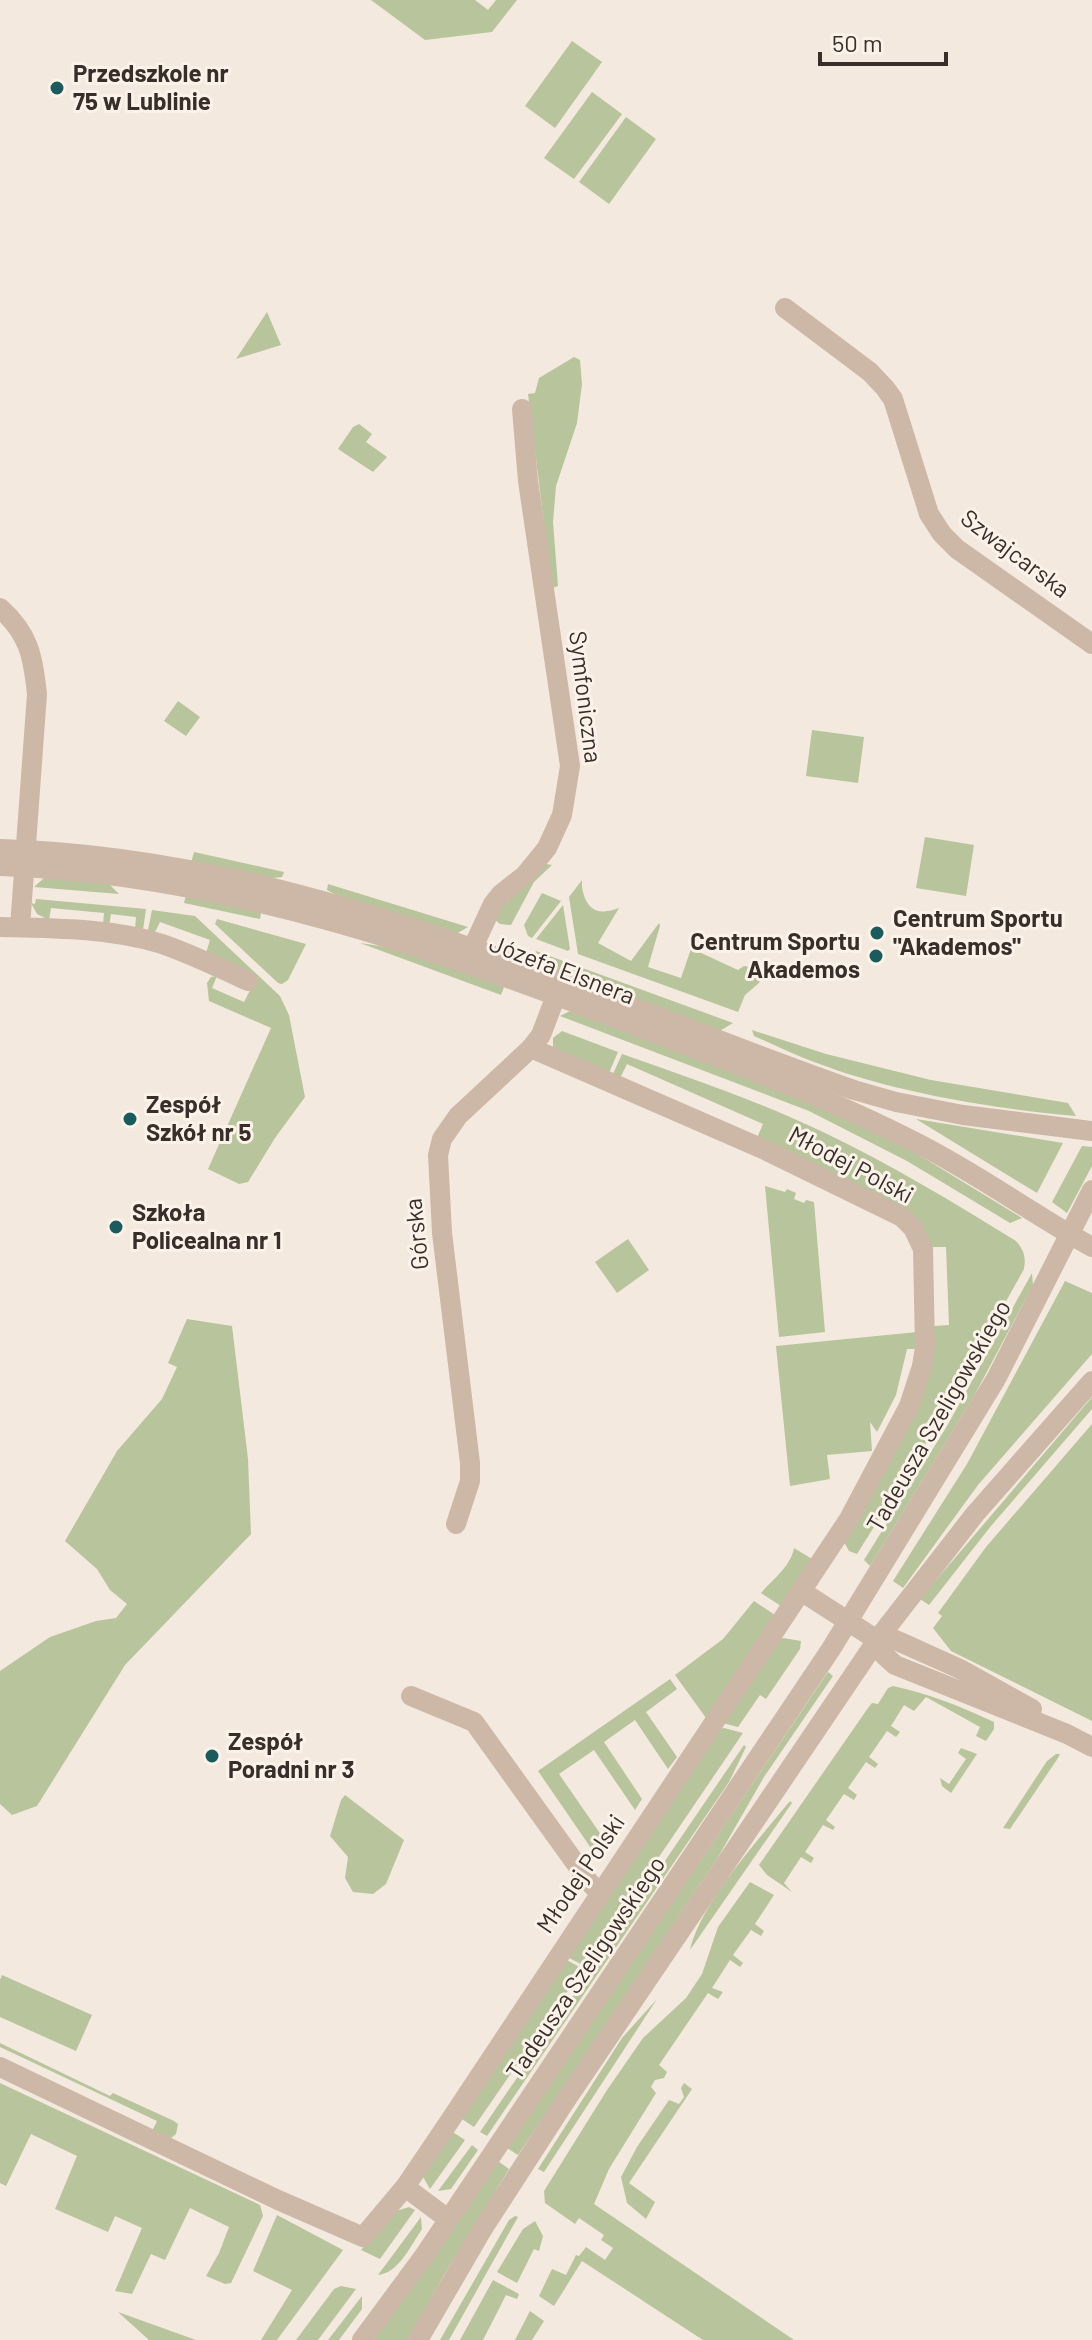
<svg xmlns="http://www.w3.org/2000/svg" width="1092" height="2340" viewBox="0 0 1092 2340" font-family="Barlow,sans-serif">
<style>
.green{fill:#b8c49c}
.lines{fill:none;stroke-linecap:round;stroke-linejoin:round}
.minor{stroke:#cdb8a8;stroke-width:20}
.poi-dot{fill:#1c5b5d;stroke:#fbf3ea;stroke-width:3}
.labels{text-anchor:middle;stroke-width:6;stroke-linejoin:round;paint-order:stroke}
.poi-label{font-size:24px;font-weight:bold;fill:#392e29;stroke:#fbf3ea;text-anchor:start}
.street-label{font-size:24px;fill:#392e29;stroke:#fbf3ea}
</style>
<rect width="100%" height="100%" fill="#f4e9de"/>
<g class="green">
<polygon points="371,0 475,0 488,10 496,0 517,0 492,32 425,40"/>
<polygon points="572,41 602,62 555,128 525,106"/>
<polygon points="592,92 622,114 574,179 544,158"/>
<polygon points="626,117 656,139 609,204 579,182"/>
<polygon points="267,312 281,345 236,359"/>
<polygon points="574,357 580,360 582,384 577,423 556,486 553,522 558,586 552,588 528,394 535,393 539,378"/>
<polygon points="359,424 372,434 366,442 387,457 373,472 338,449 353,427"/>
<polygon points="178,701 200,717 186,736 164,721"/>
<polygon points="812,730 864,737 858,783 806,776"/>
<polygon points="925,837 974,845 966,896 916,888"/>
<polygon points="194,852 284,872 282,877 264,879 191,863"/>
<polygon points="546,864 552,865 534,882 511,925 500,924 494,919 505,904"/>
<polygon points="44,878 106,881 119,894 34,887"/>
<path d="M582,880C581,895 589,915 607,911C611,911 615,909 619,908L598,943L631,961L659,923L660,926L648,967L681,978L694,940L698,937L702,940L699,952L738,970L744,966L756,968L761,975L759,983L745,995L738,1012L578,954L569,897Z"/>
<polygon points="328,884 468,927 456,934 348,902 327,890"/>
<polygon points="187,891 261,913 260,919 184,903"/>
<polygon points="542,893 561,901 532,938 528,936 524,925"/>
<polygon points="36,899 146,909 143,930 135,929 136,917 111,914 109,926 103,925 104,913 51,908 49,920 37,914 31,903 35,904"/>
<polygon points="563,905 570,949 568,951 536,939"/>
<polygon points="152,910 195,916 280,996 289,1015 305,1097 275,1138 248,1182 239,1184 208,1169 271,1028 209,1001 207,983 211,977 217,976 212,988 244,1002 257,977 206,953 210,940 160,922 155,932 148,930"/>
<polygon points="217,919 306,944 288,980 282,984 278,983 215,924"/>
<polygon points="360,943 413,951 506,982 501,995"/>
<polygon points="536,951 733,1023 718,1032 532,962"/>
<polygon points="572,1010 738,1069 901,1144 1022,1218 1010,1223 907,1161 809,1111 560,1016"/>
<path d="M752,1030L826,1054L931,1080L1068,1103L1076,1116C1002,1110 899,1093 828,1067C803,1059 779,1047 754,1036Z"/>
<polygon points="562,1031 618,1052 609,1073 553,1047 553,1038"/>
<path d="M622,1054C690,1078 758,1101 823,1132C890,1164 953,1202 1016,1241C1024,1250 1026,1257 1024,1269L934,1431L857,1554L849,1551L844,1542L934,1326L949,1325L946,1247H932L757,1138L763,1124L627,1064L620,1078L613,1074Z"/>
<polygon points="916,1119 1063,1143 1037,1193"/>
<polygon points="1082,1146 1092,1147 1092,1166 1067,1213 1052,1202"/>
<polygon points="765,1186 785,1192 787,1189 796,1193 794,1199 804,1203 806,1200 814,1202 825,1332 779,1337"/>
<polygon points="628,1239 649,1270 617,1293 595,1262"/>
<polygon points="1032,1273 1033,1285 974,1396 870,1566 864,1560 947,1426"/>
<polygon points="1065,1281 1092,1293 1092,1354 978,1485 903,1588 893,1581 967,1464"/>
<polygon points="187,1319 232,1326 248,1459 251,1534 125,1665 37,1806 12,1815 0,1804 0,1671 50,1637 96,1621 116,1618 127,1604 110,1590 97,1569 65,1541 117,1451 162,1399 177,1367 168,1363"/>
<polygon points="917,1332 917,1349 907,1349 896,1395 877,1432 870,1422 872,1451 827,1455 830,1479 790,1486 776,1346"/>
<polygon points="1092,1397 1092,1409 991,1526 929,1605 920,1599"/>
<polygon points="1092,1424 1092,1721 951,1651 933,1628 942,1616 938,1613 986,1547"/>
<path d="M794,1548L812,1559L781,1606L761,1593C773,1579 791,1566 794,1548Z"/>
<polygon points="754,1601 775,1615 706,1718 675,1675 723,1639"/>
<polygon points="783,1638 801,1641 800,1649 766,1699 760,1695 738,1727 722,1723 778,1640"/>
<polygon points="828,1672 833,1676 764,1777 717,1859 518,2155 507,2148"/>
<polygon points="670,1679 677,1689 646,1712 677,1757 668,1769 635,1720 604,1742 642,1799 635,1810 594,1750 559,1774 606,1842 593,1851 538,1771"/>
<path d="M893,1686C927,1693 962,1707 994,1722V1729L986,1741L976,1736L980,1727L926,1697L914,1711L904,1705L891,1726L900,1732L896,1737L887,1731L869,1757L878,1764L875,1768L866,1762L848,1788L857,1795L854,1800L844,1794L826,1820L835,1827L833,1830L823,1825L805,1852L814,1858L811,1863L801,1857L784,1883L792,1892L767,1875L759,1865L868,1708L872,1703L878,1704L888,1688Z"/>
<polygon points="724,1728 743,1733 585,1966 567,1957 718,1730"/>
<polygon points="744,1745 746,1747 729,1782 487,2136 480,2132"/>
<polygon points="961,1748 977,1754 951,1793 942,1786 940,1778 949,1784 966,1759 958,1753"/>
<polygon points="1056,1754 1060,1754 1058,1758 1010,1829 1003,1828 1047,1761"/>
<polygon points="345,1795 404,1840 386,1884 373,1894 353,1892 345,1878 348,1857 330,1836 341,1800"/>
<path d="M790,1801L792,1803L690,1950C700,1904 759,1839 790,1801Z"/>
<polygon points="750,1882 774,1895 755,1924 764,1931 761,1936 751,1930 733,1955 743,1963 740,1967 730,1960 712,1988 723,1992 718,1999 708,1993 659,2065 667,2072 664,2078 655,2080 651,2087 656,2093 609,2169 594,2204 794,2340 703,2340 582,2261 554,2306 539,2296 552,2269 566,2275 576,2255 579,2256 586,2247 605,2260 613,2248 601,2240 604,2235 579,2218 575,2224 545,2203 544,2191 607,2090 643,2038 686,1998 702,1974 718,1927"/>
<polygon points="565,1959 583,1969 474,2127 459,2117"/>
<polygon points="2,1975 92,2015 76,2051 0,2017 0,1980"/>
<polygon points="657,1999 544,2172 538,2169 622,2038"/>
<polygon points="0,2043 110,2096 113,2093 174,2121 178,2124 176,2134 171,2138 152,2131 157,2121 0,2047"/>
<polygon points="0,2083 260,2205 263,2216 231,2283 225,2284 206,2276 219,2253 229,2227 190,2208 165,2260 151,2254 132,2294 115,2291 142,2228 115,2216 108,2232 55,2209 77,2156 31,2134 6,2186 0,2183"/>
<polygon points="684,2083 692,2089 629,2183 655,2202 646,2219 627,2203 621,2177 637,2147 669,2100 679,2104 684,2097 681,2088"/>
<polygon points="451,2131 465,2140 430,2189 423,2177"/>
<polygon points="472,2145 478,2150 451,2189 438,2191"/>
<polygon points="498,2161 509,2169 444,2275 408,2340 374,2340"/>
<polygon points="409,2207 415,2210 380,2259 361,2250 393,2212"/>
<polygon points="277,2215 343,2250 277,2340 261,2340 292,2290 253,2271"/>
<polygon points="515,2216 518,2217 449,2340 440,2340 509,2220"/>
<path d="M421,2217L422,2229C411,2245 399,2273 378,2275Z"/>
<polygon points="535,2221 543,2236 539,2251 534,2249 517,2283 497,2272 523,2229"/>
<polygon points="493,2280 519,2294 517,2299 506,2295 483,2340 460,2340"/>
<polygon points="341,2286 356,2289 318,2340 296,2340 334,2289"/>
<polygon points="362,2296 362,2309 339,2340 328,2340"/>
<polygon points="530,2311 544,2321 532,2340 515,2340"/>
<polygon points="118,2312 196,2340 149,2340"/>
</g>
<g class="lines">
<g class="minor">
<polyline points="785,308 870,372 885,388 893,399 929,514 942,534 957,549 1092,644"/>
<path d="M0,608C29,634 33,656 37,694L20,927"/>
<path d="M0,849C301,857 576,992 854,1090L896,1102L963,1115L1092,1131"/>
<path d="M0,866C222,874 431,947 636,1026C730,1062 826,1096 915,1142C977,1173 1032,1214 1092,1247"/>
<path d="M0,927C52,928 111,928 162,944C191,954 220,968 248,981"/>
<polyline points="468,958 493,904 501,894 525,875 547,848 562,815 570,766 528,481 522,409"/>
<polyline points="456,1524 470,1481 470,1463 442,1233 438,1155 442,1139 458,1116 531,1048 541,1035 560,985"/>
<polyline points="801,1591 877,1640"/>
<polyline points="877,1640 884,1655 895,1665 1067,1734 1092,1747"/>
<polyline points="877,1640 893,1639 909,1646 960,1669 1032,1709"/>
<polyline points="411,1696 474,1722 589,1882 600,1893"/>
<polyline points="0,2067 278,2200 363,2237 405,2187 449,2122 849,1519 909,1406 922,1366 925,1348 923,1249 913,1228 902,1217 763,1149 531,1048"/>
<polyline points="405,2187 448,2219"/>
<polyline points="362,2340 424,2256 831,1649 996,1379 1092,1190"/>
<polyline points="418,2340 482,2230 564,2103 877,1640 975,1514 1092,1381"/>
</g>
</g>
<g class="poi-dot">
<circle cx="57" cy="88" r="8"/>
<circle cx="877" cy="933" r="8"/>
<circle cx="876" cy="956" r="8"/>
<circle cx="130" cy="1119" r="8"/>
<circle cx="116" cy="1227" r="8"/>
<circle cx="212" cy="1756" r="8"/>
</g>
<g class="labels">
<g class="poi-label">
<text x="73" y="82">Przedszkole nr<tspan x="73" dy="28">75 w Lublinie</tspan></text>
<text x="893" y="927">Centrum Sportu<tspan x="893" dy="28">"Akademos"</tspan></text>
<text x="860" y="950" text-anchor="end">Centrum Sportu<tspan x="860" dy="28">Akademos</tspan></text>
<text x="146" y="1113">Zespół<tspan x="146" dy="28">Szkół nr 5</tspan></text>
<text x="132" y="1221">Szkoła<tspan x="132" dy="28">Policealna nr 1</tspan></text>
<text x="228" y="1750">Zespół<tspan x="228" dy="28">Poradni nr 3</tspan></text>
</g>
<g class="street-label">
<text transform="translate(1015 554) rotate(37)" y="8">Szwajcarska</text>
<text transform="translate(585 697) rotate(83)" y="8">Symfoniczna</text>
<text transform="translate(562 970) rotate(21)" y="8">Józefa Elsnera</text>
<text transform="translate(851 1165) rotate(28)" y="8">Młodej Polski</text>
<text transform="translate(417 1234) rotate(-96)" y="8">Górska</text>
<text transform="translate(939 1416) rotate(-60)" y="8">Tadeusza Szeligowskiego</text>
<text transform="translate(581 1874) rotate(-56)" y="8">Młodej Polski</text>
<text transform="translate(586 1968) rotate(-56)" y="8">Tadeusza Szeligowskiego</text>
</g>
</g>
<path d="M820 52v12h126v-12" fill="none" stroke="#392e29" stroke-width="4"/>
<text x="832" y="52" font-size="24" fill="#392e29" stroke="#fbf3ea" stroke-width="6" paint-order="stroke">50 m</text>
</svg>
